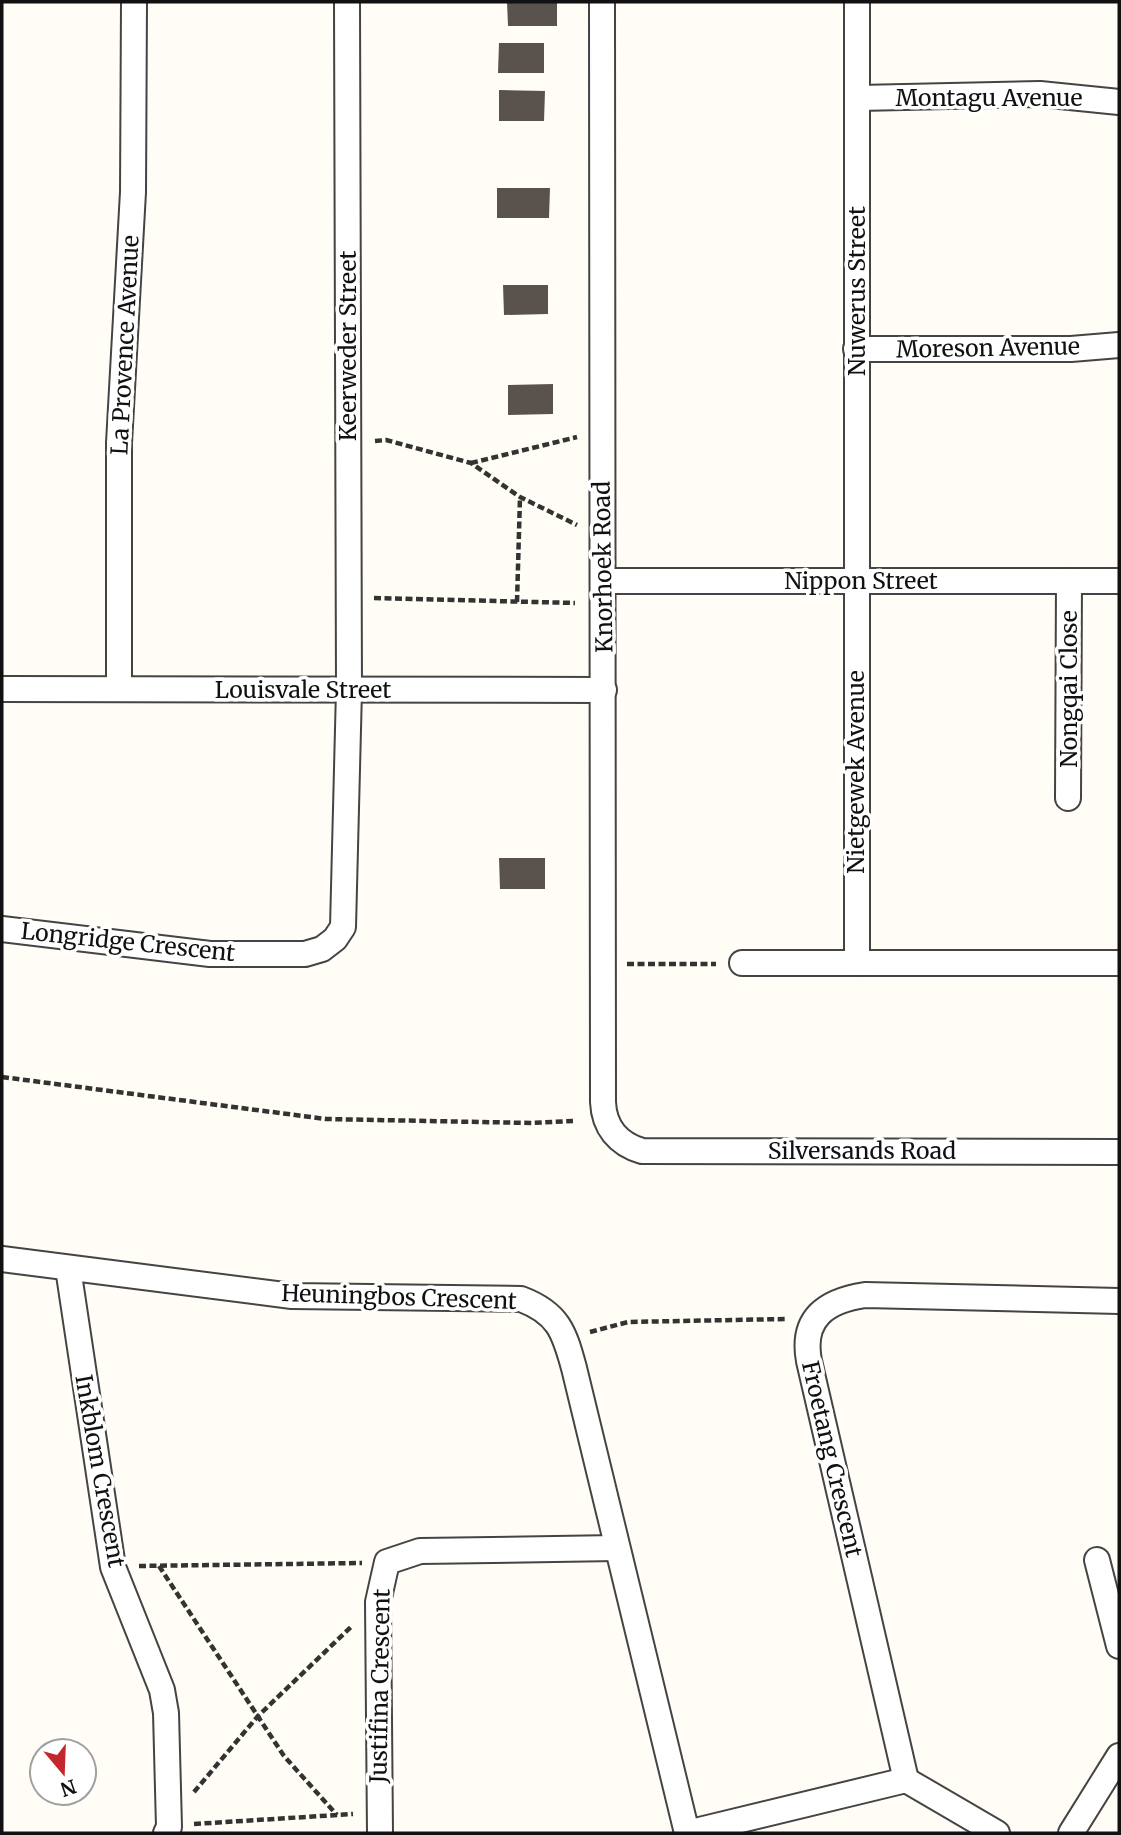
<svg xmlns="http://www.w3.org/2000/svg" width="1121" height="1835" viewBox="0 0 1121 1835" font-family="Merriweather,serif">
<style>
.building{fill:#5a524d}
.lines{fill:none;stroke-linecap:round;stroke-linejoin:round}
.minor-casing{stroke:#444;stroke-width:28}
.path{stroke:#333;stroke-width:4.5;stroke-dasharray:7 3.5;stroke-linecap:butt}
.minor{stroke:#fff;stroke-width:24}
.labels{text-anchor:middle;stroke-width:7;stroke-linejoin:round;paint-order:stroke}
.street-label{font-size:23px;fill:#111;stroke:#fff}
</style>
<rect width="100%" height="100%" fill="#fffdf5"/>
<g class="building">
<polygon points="507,2 557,2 557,26 508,26"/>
<polygon points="499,43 544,43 544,73 498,73"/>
<polygon points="499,90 545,91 544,121 499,121"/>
<polygon points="497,188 550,188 549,218 497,218"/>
<polygon points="503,285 548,285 548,314 504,315"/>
<polygon points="553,384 553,414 508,415 508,385"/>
<polygon points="499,858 545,858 545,889 500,889"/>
</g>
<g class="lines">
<g class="minor-casing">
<g id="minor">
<path d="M602,2L603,1102C604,1127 618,1144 642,1151L1119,1152"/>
<polyline points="859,98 1040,94 1119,102"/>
<polyline points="856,349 1071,349 1119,345"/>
<polyline points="603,581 1119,581"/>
<polyline points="2,689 604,690"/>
<polyline points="119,689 119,443 133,192 134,2"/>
<polyline points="1068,798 1069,581"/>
<polyline points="2,929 210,954 305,954 322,949 335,939 343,927 349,690 347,2"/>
<polyline points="742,963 1119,963"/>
<polyline points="857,963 857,2"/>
<path d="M2,1259L292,1296L521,1299C558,1313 564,1331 574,1368L687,1833"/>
<polyline points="68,1268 113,1567 162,1690 166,1713 169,1827 166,1833"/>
<polyline points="1097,1560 1119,1646"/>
<path d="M906,1780L809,1361C801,1318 826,1301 865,1295L1119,1301"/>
<polyline points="380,1833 378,1602 387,1562 420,1551 617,1548"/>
<polyline points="687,1833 906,1780 997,1833"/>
<polyline points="1071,1833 1119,1756"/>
</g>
</g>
<g class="path">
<polyline points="375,441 386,440 471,463 520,497 577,525"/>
<polyline points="471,463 577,437"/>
<polyline points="374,598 575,603"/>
<polyline points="517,602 520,497"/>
<polyline points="627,964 716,964"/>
<polyline points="2,1077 326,1119 532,1123 573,1121"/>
<polyline points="590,1332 628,1322 786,1319"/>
<polyline points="139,1566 362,1563"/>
<polyline points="159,1566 284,1756 337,1815"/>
<polyline points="194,1792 258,1716 352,1626"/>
<polyline points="194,1824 353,1814"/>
</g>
<use href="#minor" class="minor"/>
</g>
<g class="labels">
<g class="street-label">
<text x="989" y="106">Montagu Avenue</text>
<text transform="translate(857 291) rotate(-90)" y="8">Nuwerus Street</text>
<text transform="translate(125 345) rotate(-87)" y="8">La Provence Avenue</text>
<text transform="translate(348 346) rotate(-90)" y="8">Keerweder Street</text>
<text transform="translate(988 348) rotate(-1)" y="8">Moreson Avenue</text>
<text transform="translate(603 567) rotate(-91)" y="8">Knorhoek Road</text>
<text x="861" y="589">Nippon Street</text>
<text transform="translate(1069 689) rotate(-90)" y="8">Nongqai Close</text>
<text x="303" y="698">Louisvale Street</text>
<text transform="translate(856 772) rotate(-90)" y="8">Nietgewek Avenue</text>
<text transform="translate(128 942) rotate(6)" y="8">Longridge Crescent</text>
<text x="862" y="1159">Silversands Road</text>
<text transform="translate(399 1297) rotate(2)" y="8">Heuningbos Crescent</text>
<text transform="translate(832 1459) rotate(77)" y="8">Froetang Crescent</text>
<text transform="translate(100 1471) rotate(80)" y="8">Inkblom Crescent</text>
<text transform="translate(380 1686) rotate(-89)" y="8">Justifina Crescent</text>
</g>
</g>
<rect width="1121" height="1835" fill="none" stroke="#111111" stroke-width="7"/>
<g transform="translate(63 1772) rotate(161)"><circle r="33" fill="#ffffff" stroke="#a0a0a0" stroke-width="2"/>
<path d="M0-5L12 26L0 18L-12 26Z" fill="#c4262e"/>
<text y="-10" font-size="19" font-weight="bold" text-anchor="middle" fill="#111111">N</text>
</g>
</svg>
